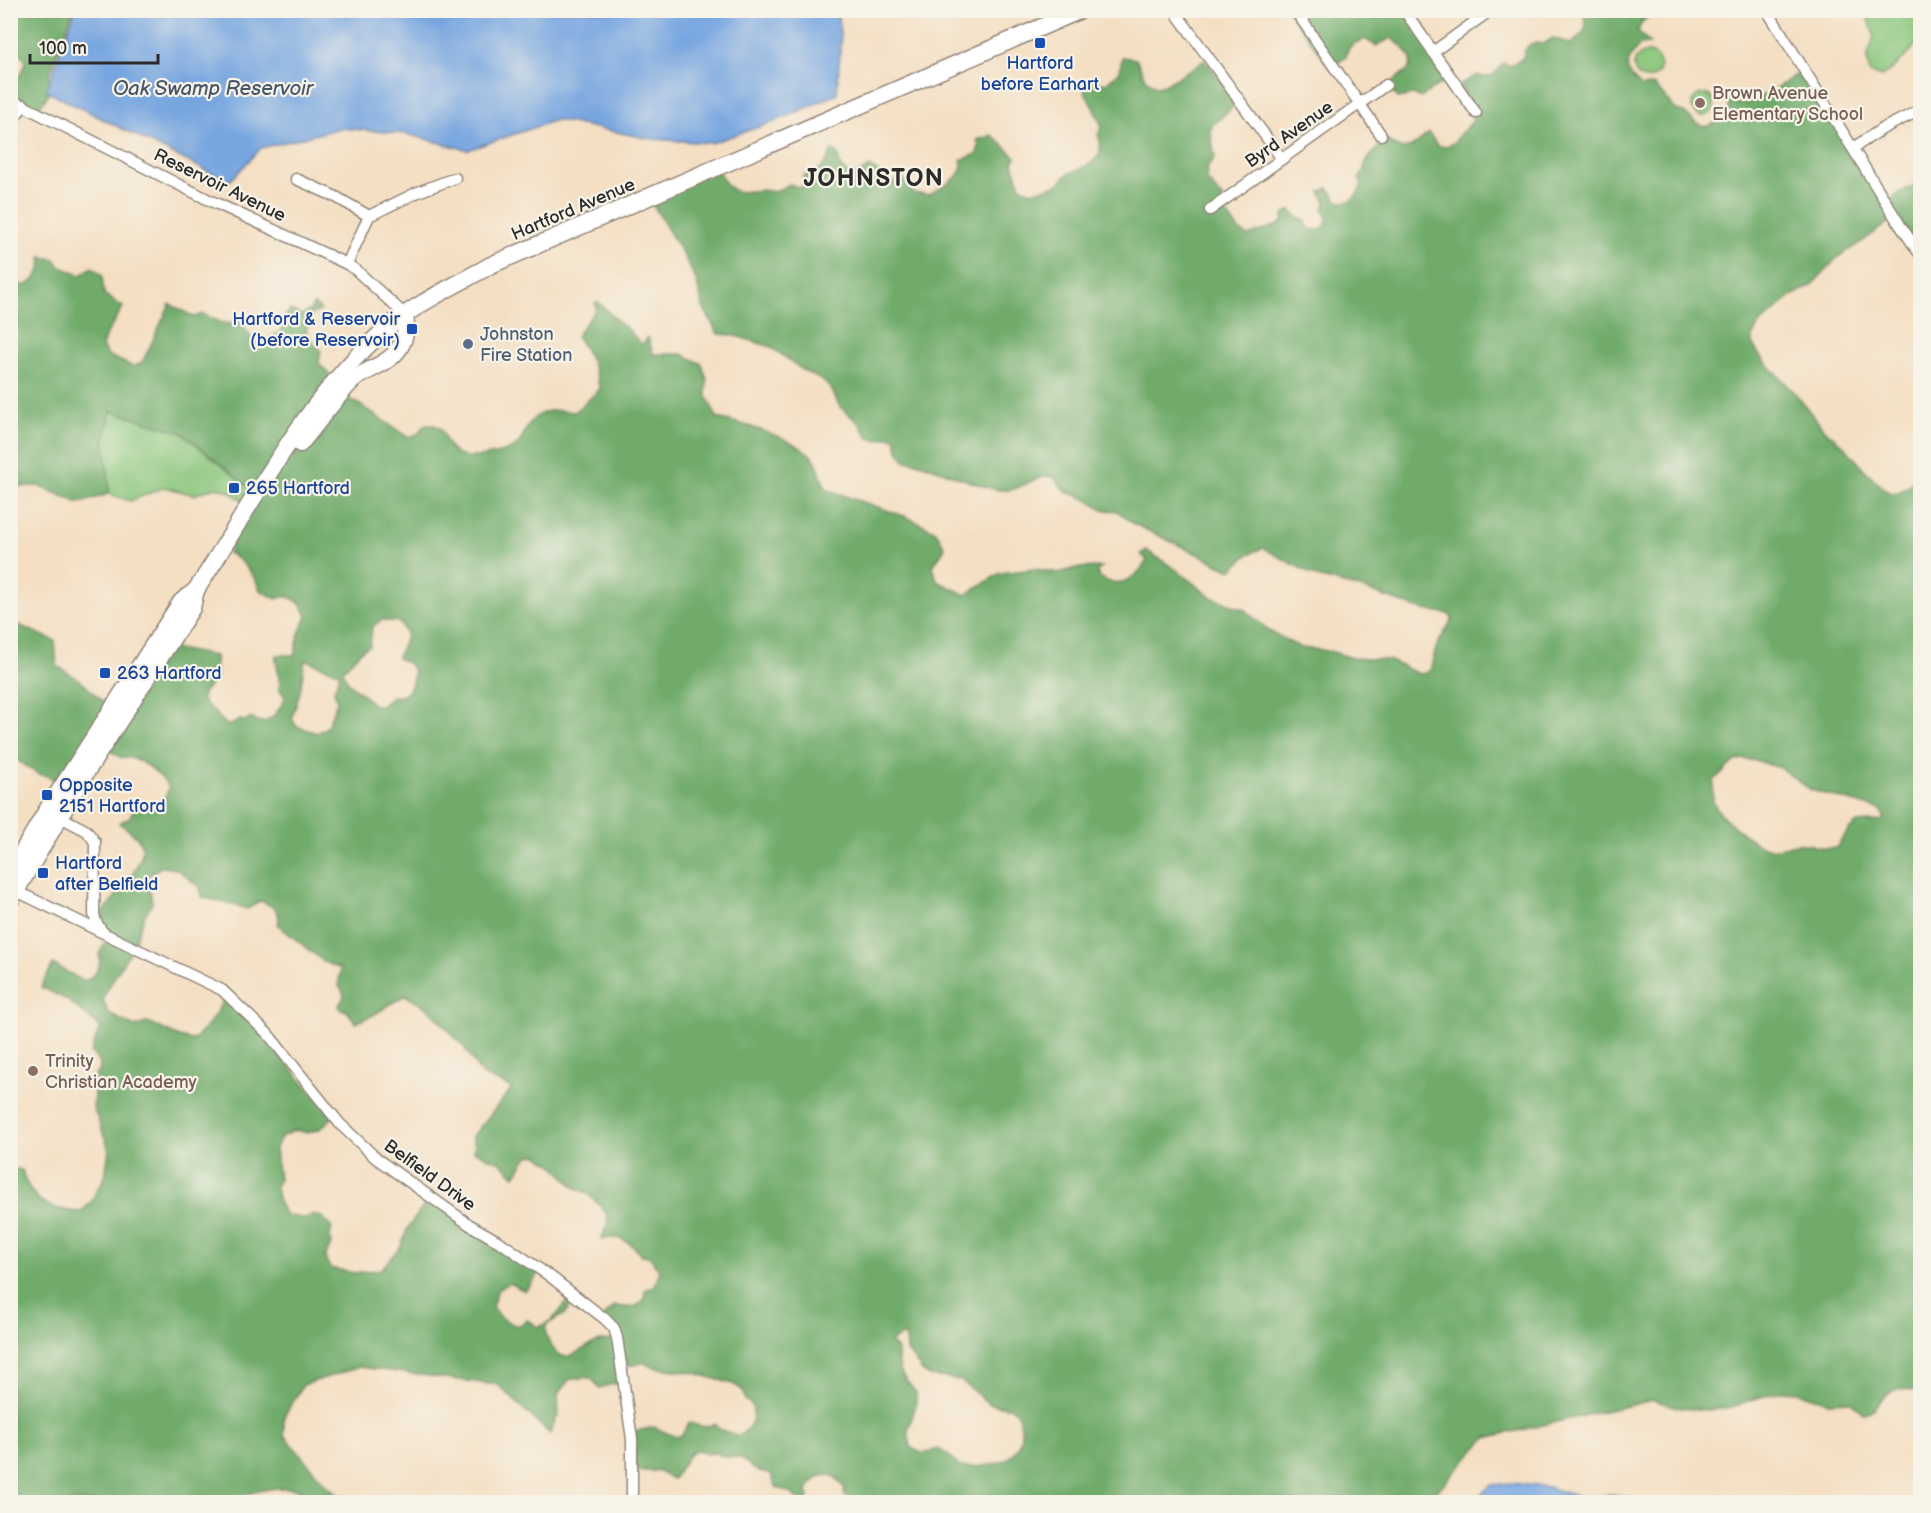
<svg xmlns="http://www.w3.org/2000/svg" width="1931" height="1513" viewBox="0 0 1931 1513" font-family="'Balsamiq Sans',sans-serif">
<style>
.green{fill:#8ac67b;stroke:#5a7853;stroke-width:1.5}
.forest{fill:#6fab6b;stroke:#4d6b4b;stroke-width:1.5;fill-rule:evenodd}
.water{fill:#76a5e0;stroke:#506886;stroke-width:1.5}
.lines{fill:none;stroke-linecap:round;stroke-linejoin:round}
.minor-casing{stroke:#908577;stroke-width:13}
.highway-casing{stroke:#908577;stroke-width:19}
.minor{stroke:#fff;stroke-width:10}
.highway{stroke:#fff;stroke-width:16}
.transit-dot{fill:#1a4fb4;stroke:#f7f3e8;stroke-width:2}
.education-dot{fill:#8d6e63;stroke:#f7f3e8;stroke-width:2}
.service-dot{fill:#5c6f8a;stroke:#f7f3e8;stroke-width:2}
.labels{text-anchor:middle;stroke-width:4.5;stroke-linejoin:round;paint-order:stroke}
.transit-label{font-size:18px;fill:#164399;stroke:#f7f3e8;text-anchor:start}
.education-label{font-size:18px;fill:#785e54;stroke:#f7f3e8;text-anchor:start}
.street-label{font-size:18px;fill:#2b2b2b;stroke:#f7f3e8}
.service-label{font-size:18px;fill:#4e5e75;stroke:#f7f3e8;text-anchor:start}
.water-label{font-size:20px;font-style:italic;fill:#45566a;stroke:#f7f3e8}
.district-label{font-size:24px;font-weight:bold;letter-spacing:1.5px;fill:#2b2b2b;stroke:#f7f3e8}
</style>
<rect width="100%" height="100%" fill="#f7f3e8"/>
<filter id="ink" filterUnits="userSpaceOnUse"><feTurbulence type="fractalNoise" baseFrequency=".0167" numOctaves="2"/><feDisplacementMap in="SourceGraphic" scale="12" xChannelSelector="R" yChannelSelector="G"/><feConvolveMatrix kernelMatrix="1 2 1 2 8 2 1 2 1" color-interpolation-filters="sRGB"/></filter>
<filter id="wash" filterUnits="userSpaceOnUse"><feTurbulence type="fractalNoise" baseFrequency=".008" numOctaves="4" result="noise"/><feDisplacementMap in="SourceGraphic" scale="24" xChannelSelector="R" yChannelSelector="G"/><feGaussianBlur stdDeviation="1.35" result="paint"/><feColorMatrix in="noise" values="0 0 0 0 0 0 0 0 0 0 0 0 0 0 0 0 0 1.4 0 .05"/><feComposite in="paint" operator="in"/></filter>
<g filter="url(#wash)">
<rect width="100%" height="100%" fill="#f4dfc3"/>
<g class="green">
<path d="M1859,11H1919C1920,18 1922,27 1920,34C1916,51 1895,66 1882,77L1870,73L1867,59L1874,36L1867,16Z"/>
<circle cx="1647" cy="66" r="13"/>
<circle cx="1703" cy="105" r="11"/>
<polygon points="111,411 181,432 252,490 247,503 228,491 216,487 194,495 165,487 130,501 109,494 108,472 104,442"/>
</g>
<g class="forest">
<path d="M11,11H73L49,75L50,93L36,111L11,94L26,61C23,56 19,54 16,50C9,38 11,24 11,11Z"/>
<path d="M1288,11H1405L1451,78L1435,87L1421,98L1413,95L1398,98L1387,86C1392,82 1407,71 1409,68C1418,57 1398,43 1391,38L1376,46L1365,39L1355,43L1348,49L1346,57L1331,68Z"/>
<path d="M1578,11H1633L1642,16L1655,11L1642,22L1638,31L1650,44L1640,45C1624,63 1622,71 1642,87L1654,85L1676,110L1684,112L1695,122L1705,127C1724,120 1735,116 1726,95L1727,92L1737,105L1742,102L1746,104L1759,96L1766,95L1803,70L1887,202L1903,191L1920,182V230L1911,239L1894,218L1865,240L1838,257L1811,286L1790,297L1758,326L1753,336V345L1760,356L1794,392L1822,427L1844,446L1864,469L1888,492C1903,496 1913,482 1920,471V1390C1911,1390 1898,1388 1890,1392C1878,1398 1878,1413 1863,1413L1850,1401L1828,1402L1797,1392L1782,1391L1747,1401L1732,1408L1708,1410L1681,1408L1653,1400L1486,1438L1427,1502H856L844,1495L845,1489C833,1469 818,1471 807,1491L809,1497L806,1500L796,1498L791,1493L776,1487L771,1475L754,1469L741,1458L726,1457L715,1453L707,1454L696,1450L691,1452L673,1479L657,1471H635L632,1432L654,1427L676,1437L682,1435L689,1423L705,1427L715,1424L719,1429L739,1436C751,1428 755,1419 752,1405L745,1400L743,1390L733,1384L695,1373L652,1367L644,1363L622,1367V1382L599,1388C590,1374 584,1377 569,1380L558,1394L559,1416L556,1418L550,1434L498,1385L359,1367L303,1385L284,1416V1435L326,1485L348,1502H313L312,1496C287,1479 249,1493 224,1502H11V1168L22,1170C30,1201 50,1211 81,1212L90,1203L105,1176L109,1149L93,1107L95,1075L100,1070V1064L91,1052L100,1027L67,1000L41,987L53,964L83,981C95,977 103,965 99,954L108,937L103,932V912C113,899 146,862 142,847C139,836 127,829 119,823L129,818L138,802L150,807L158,806L166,796L169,787C162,777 143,760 131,758C127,757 126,759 122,758C116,756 115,752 109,751L56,781L48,776L38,774L11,756L10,621L55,641L57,666L80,680L114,712L161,646L215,656L216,678L203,693L202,700L227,725H231L240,720L245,721L252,718C254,719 259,722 261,722C271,723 283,705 285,697L279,688C282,678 275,666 276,655H295L299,633L307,617C303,603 290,592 276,599L260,590C255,576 242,559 228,553L252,490L181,432L111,411L104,442L108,472L109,494L79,503L38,486L11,487V281C16,283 20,286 25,285C35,283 44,267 41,257L55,259L60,267L81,275L92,267L102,275L104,294L123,307L106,335L102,346L107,355L134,367L143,361L170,304L194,317L203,314C218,320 228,330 242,318C245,330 248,339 261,343L280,332L284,318L290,310L302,315L311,309L314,304L321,310L312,314L306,332L312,342L321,350L319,363L354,403L356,402L408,437L418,434L424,425H434L440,428C445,435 447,447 454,452C466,463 505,454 517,445C522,440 523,435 526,429C537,408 555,409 575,412L600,389C596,369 588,352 576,336L596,309L595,303L598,302L622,325L625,326L640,343L643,344L648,337L653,354H682L702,364L707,380L706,394L717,418C741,423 802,440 815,460C821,470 820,481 828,490L907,517L936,531L945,548L933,566L937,581L966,595L1000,573L1035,569L1059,573L1076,568L1102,567L1097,571L1098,575C1116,591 1137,579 1147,560L1141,554L1146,550L1174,568L1211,597L1245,610L1269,631L1301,648L1329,651L1353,658L1389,660L1419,674L1426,673L1430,670L1437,645L1453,618L1446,613L1423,610L1360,588L1317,577L1263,548L1249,554L1231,570L1134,524L1117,511L1104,510L1086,499L1065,491L1054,477C1035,473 1020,493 1000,490C985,488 957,477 942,471C929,467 920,461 906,461L899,453L895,438L889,437L876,440L869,438L860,424L840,407L831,389L823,381L804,371L771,347L733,335L718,334L703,307L696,280L685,258L649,198L717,168C736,209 747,183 774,192L790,184L800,188L805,183L803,176C821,172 825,166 832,150L839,156C838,167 843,173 854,176L870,167C880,171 883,180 893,183L903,178L913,193L929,195C941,187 967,177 961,160L977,154L979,146L977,140L992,135L1016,157L1013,162L1020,186L1030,192C1039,190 1051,188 1058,184C1062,181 1064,177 1068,174C1087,166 1108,160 1098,135L1102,126L1084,90L1090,79L1099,84L1106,83L1120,71L1122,57L1136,59L1146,79L1157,87L1165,85L1205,60L1238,102L1213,125L1210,131C1213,140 1212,147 1215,157L1208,166L1206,179L1224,199L1220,205L1239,230L1248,236L1278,225L1282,222L1284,214L1291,210L1298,218L1305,220L1309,229L1319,230L1325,226L1327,218L1323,209L1326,202L1320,192L1329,188L1337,201C1350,205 1358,196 1362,184L1359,179C1364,173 1363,171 1365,165C1369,152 1380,155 1381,135C1405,155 1406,152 1429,133L1437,145L1444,147L1454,143L1460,134L1472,122L1473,109L1459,85L1477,75C1491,81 1495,73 1504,63L1510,66L1523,58L1524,52L1529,45L1535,42L1543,44L1553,38L1571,44L1583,33L1586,26L1585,18ZM382,620L399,622L407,635L397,658L409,664L414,672C412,687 409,699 392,696L381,706C369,706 370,699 361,693C351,687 347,681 342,671L363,649L370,646L372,627ZM305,660L340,673L334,691L337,701L327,727L317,733L296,726L292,718L300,692ZM1742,759L1758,761L1780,768L1811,790L1881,810L1884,816L1882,821L1857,823L1848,831L1836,848C1820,850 1818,845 1804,844C1792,842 1780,851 1767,848C1755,845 1717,815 1714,803C1711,796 1714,787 1714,780L1735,761ZM161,867L177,869L200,888L202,897L248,909L260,901C272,905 282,911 278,925L324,962L341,969L338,985L342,990L344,997L339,1005L340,1009L347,1011L356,1023L375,1014L405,995L429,1009L464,1047L482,1075L512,1088L472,1137L475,1145L474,1151C484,1154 489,1161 499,1161L515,1176L528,1156L537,1155L555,1166L574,1187L587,1193L599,1205L606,1213L608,1222L601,1240C617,1234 631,1241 641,1255L649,1256L660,1271L654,1287L645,1290C645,1309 631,1308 615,1306L603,1317L616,1340C610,1340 602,1340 597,1342C578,1348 564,1371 550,1343C546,1336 545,1333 546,1325L565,1314L575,1299L571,1295C563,1308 554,1322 538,1327L527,1320L518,1326C507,1322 497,1316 492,1306L498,1289L510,1283L525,1291L540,1273L430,1197L407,1229L401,1247L381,1269L355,1273L330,1268L325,1258L331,1244L330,1236L332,1228L322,1217L313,1214L305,1219L286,1215L279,1204L276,1187L279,1179L275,1150L281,1137L296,1130L307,1133L320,1129L333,1117L228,995C216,1010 207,1032 192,1040L179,1037L148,1022L135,1027L109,1014L103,999C111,980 123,965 132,948C139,933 141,917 152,904C153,888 137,879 161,867ZM904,1335L906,1339L907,1351L923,1372L930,1376L960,1380L989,1404L1013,1408C1019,1416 1022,1424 1021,1435C1018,1466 985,1467 960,1467L948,1455L939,1449L922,1453L911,1448L908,1431L916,1405V1392C902,1377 898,1373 898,1351L890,1342Z"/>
</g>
<g class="water">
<polygon points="837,11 841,39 837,94 777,121 711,143 651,139 556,120 468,150 406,134 341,128 261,148 229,182 46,91 75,11"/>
<polygon points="1511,1483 1548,1487 1585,1499 1612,1494 1631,1499 1632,1502 1482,1502 1478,1497 1491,1485"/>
</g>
</g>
<g filter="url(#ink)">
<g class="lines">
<g class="minor-casing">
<g id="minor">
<polyline points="1174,10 1282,159"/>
<polyline points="1295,10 1381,135"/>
<polyline points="1404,10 1476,113"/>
<polyline points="1767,10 1900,225 1920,254"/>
<polyline points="1433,52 1491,10"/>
<polyline points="10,99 207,199 347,264 357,271 405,315"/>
<polyline points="10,123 24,105"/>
<polyline points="1853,148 1882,129 1920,110"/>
<polyline points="296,179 336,197 369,216"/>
<polyline points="1210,210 1386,85"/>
<polyline points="347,264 369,216 418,192 455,178"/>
<polyline points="55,814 87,831 95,842 94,914 96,922 102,931"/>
<polyline points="16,891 222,990 268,1034 340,1124 377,1159 470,1225 503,1244 551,1277 605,1319 614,1328 617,1338 632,1439 632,1502"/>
</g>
</g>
<g class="highway-casing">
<g id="highway">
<path d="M300,444C317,424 333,401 351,382C365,369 386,366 398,350C406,339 407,328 405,315"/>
<path d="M10,873L47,810L181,602L196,590C254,502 305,398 386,329C417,303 456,285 491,265L1081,10"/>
<polyline points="10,901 87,771 192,608 196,590"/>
</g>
</g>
<use href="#minor" class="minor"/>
<use href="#highway" class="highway"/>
</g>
</g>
<g class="transit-dot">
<rect x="1034" y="37" width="12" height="12" rx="3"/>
<rect x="406" y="323" width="12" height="12" rx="3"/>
<rect x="228" y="482" width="12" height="12" rx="3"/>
<rect x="99" y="667" width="12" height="12" rx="3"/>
<rect x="41" y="789" width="12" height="12" rx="3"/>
<rect x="37" y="867" width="12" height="12" rx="3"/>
</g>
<g class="education-dot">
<circle cx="1700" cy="103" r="6"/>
<circle cx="33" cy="1071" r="6"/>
</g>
<circle class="service-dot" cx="468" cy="344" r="6"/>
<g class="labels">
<g class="transit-label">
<text x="1040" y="69" text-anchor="middle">Hartford<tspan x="1040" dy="21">before Earhart</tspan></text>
<text x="400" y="325" text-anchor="end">Hartford &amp; Reservoir<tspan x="400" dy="21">(before Reservoir)</tspan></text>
<text x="246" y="494">265 Hartford</text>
<text x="117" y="679">263 Hartford</text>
<text x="59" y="791">Opposite<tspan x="59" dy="21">2151 Hartford</tspan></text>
<text x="55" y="869">Hartford<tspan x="55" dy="21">after Belfield</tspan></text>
</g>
<g class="education-label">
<text x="1712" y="99">Brown Avenue<tspan x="1712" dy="21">Elementary School</tspan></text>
<text x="45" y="1067">Trinity<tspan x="45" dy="21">Christian Academy</tspan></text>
</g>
<g class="street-label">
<text transform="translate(1289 134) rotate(-35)" y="6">Byrd Avenue</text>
<text transform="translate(220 185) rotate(26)" y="6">Reservoir Avenue</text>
<text transform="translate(573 209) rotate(-23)" y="6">Hartford Avenue</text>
<text transform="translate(430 1175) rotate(36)" y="6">Belfield Drive</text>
</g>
<g class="service-label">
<text x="480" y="340">Johnston<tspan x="480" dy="21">Fire Station</tspan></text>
</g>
<g class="water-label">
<text x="213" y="95">Oak Swamp Reservoir</text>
</g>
<g class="district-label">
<text x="874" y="186">JOHNSTON</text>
</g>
</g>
<rect width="1931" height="1513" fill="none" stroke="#f7f3e8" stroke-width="36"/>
<path d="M30 54v9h128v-9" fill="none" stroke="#2b2b2b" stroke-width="3"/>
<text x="39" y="54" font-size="18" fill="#2b2b2b" stroke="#f7f3e8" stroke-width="4.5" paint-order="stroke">100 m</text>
</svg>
